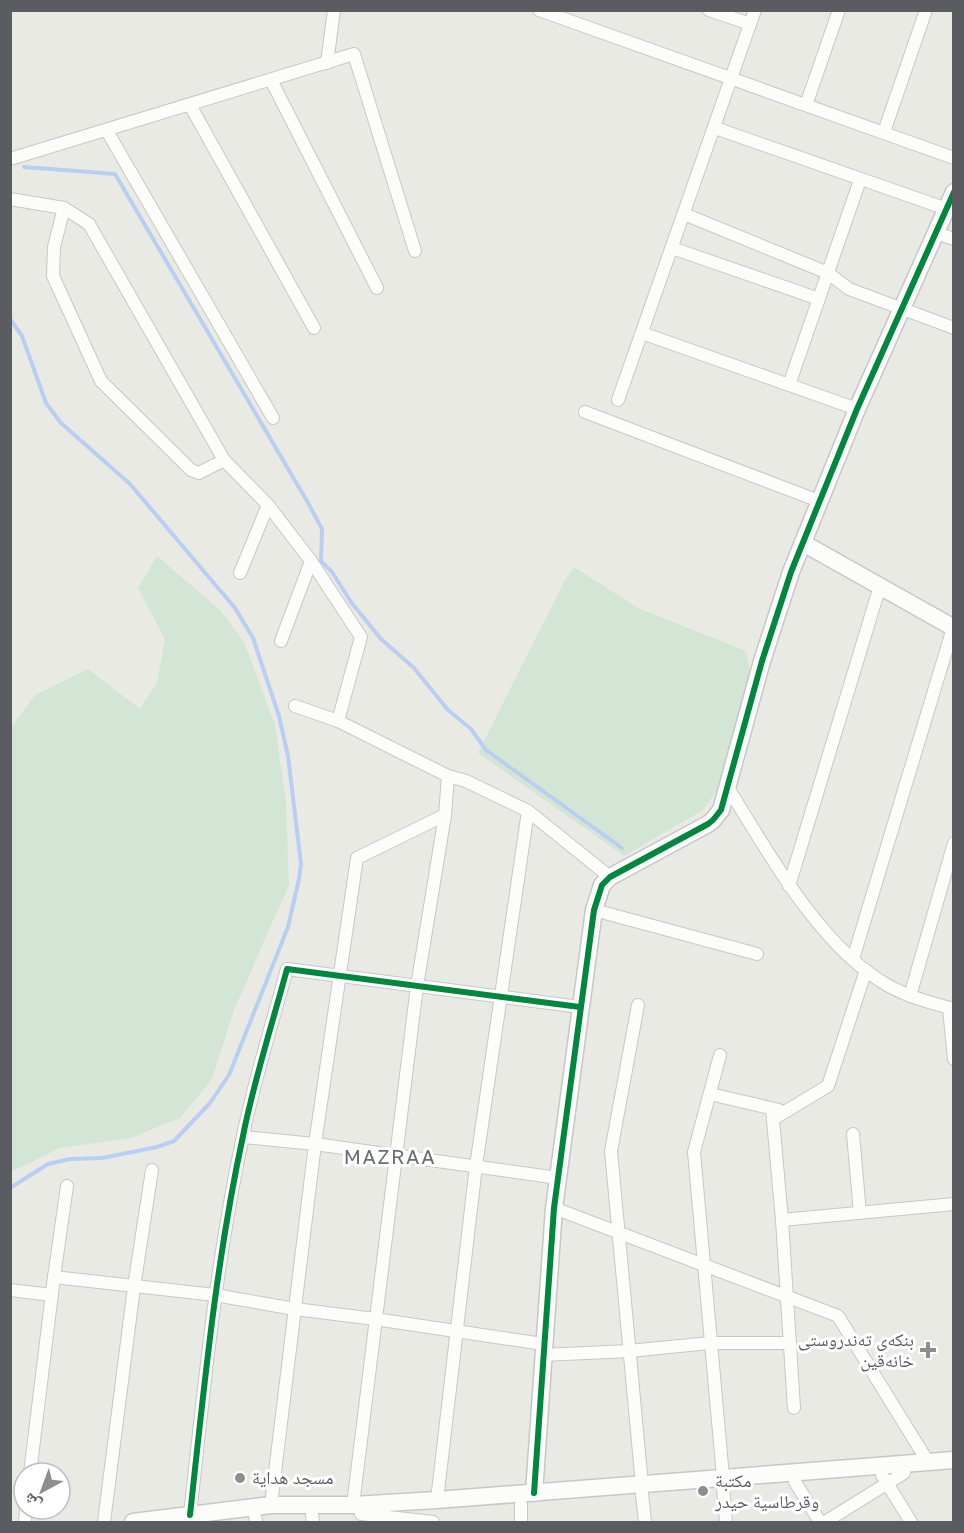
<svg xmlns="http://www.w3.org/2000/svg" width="964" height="1533" viewBox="0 0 964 1533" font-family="'Golos Text','Noto Naskh Arabic',sans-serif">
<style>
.green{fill:#d3e6d5}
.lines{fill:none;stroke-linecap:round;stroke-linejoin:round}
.stream{stroke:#bacef2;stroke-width:4}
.street-casing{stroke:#c7c8c6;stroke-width:14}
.secondary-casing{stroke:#c7c7c6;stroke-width:19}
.street{stroke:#fcfcfb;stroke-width:12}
.secondary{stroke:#fcfcfb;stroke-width:16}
.cycleway-casing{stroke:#fff;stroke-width:10}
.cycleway{stroke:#00873e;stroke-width:6}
.poi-dot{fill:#8c8e90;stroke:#fff;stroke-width:2}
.labels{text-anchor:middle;stroke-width:6;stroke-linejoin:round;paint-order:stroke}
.poi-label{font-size:18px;fill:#5a5c62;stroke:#fff;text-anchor:start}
.neighbourhood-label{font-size:20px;letter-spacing:1.5px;fill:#6b6e74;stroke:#fff}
</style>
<rect width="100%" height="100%" fill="#eaeae4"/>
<g class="green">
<polygon points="157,556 220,610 244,642 275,725 286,802 289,885 234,1010 212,1079 180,1118 131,1138 60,1148 11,1172 11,727 35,695 88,669 140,709 157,682 165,640 138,588"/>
<polygon points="574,567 638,608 746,651 751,677 722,783 703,810 624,856 478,753 564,582"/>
</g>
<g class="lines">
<g class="stream">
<polyline points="24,167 115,174 307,501 322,529 321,561 332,572 351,602 381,639 414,668 448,710 471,729 486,750 622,848"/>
<polyline points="10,319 22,336 46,403 61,423 130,484 235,608 253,638 279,716 288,756 301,864 299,879 288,927 229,1075 210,1103 174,1141 157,1147 102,1158 70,1159 48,1164 10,1188"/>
</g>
<g class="street-casing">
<g id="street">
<polyline points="539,10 954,158"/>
<polyline points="709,10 750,24"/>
<polyline points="327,63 334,10"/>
<polyline points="271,80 377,288"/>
<polyline points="190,105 314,328"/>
<polyline points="806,105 839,10"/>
<polyline points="715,128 947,209"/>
<polyline points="107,131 273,418"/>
<polyline points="884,132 926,10"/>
<polyline points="10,159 354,54 415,251"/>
<polyline points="10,199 64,208 89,224 224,460 268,505 311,561 361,637 338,721"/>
<polyline points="64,208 54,247 53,276 101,381 191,470 199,473 224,460"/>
<polyline points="684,214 828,273 849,289 954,328"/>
<polyline points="936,233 954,239"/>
<polyline points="672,248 819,299"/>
<polyline points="642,333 857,409"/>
<polyline points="789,385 860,180"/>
<polyline points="618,400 755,10"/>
<polyline points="585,412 819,501"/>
<polyline points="240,573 268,505"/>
<polyline points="281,641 311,561"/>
<polyline points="295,706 338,721 448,776 466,781 528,811 610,877"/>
<path d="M728,788C768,852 821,949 889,986C909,997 931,1003 954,1009"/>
<polyline points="789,886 880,586"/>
<polyline points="594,910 757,954"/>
<polyline points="853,959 953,628"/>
<polyline points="910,996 954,843"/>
<polyline points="638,1005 611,1151 642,1485"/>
<polyline points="949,1008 954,1059"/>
<polyline points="720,1055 694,1152 723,1477"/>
<polyline points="710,1094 779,1110"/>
<polyline points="772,1109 782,1220 794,1408"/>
<polyline points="773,1119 828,1086 866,970"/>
<polyline points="853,1134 860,1213"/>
<polyline points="243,1137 315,1144 558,1178"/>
<polyline points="554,1208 838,1316 928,1462"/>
<polyline points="782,1220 954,1204"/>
<polyline points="54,1277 215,1295 295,1309 375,1319 543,1344"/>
<polyline points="10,1290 52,1295"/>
<polyline points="543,1355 629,1351 710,1343 790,1343"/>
<polyline points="30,1473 54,1277 67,1186"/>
<polyline points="882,1475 911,1522"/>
<polyline points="795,1482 820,1522"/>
<polyline points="723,1488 726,1522"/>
<polyline points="642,1494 645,1522"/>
<polyline points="437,1500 476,1166 528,811"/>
<polyline points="521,1504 521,1522"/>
<polyline points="271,1505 315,1144 357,858 445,815"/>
<polyline points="353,1505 417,986 445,815 448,776"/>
<polyline points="312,1514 313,1522"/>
<polyline points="361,1514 433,1522"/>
<path d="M190,1515C204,1388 216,1261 243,1136C254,1080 272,1025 287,969L580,1007"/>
<polyline points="255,1516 256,1522"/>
<polyline points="25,1522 26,1509"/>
<polyline points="104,1522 134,1287 152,1170"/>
<polyline points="825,1522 904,1473"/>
</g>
</g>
<g class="secondary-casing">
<g id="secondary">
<polyline points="803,543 954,628"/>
<polyline points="534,1493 554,1208 594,910 602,885 610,877 708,824 713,820 721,810 762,661 791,572 857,409 954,192"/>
<polyline points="133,1522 271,1505 353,1505 437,1500 954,1460"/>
</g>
</g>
<use href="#street" class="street"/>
<use href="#secondary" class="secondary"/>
<g class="cycleway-casing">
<g id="cycleway">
<polyline points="534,1493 554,1208 594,910 602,885 610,877 708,824 713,820 721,810 762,661 791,572 857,409 954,192"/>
<path d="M190,1515C204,1388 216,1261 243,1136C254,1080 272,1025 287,969L580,1007"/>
</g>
</g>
<use href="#cycleway" class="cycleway"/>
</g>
<g class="poi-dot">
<path d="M925 1341h6v6h6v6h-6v6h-6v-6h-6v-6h6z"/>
<circle cx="240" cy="1478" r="6"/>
<circle cx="703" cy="1491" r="6"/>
</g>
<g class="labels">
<g class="poi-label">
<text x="914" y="1346" text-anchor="end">بنکەی تەندروستی<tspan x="914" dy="21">خانەقین</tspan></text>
<text x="252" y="1484">مسجد هداية</text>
<text x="715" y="1487">مكتبة<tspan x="715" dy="21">وقرطاسية حيدر</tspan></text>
</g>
<g class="neighbourhood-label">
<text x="390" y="1164">MAZRAA</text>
</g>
</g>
<rect width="964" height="1533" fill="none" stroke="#5a5c62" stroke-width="24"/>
<g transform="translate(42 1491) rotate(221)"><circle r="28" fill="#ffffff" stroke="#bdbec0" stroke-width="1.5"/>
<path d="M0-4.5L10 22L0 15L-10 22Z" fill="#8c8e90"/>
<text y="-9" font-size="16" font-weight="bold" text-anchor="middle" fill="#5a5c62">ش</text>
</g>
</svg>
